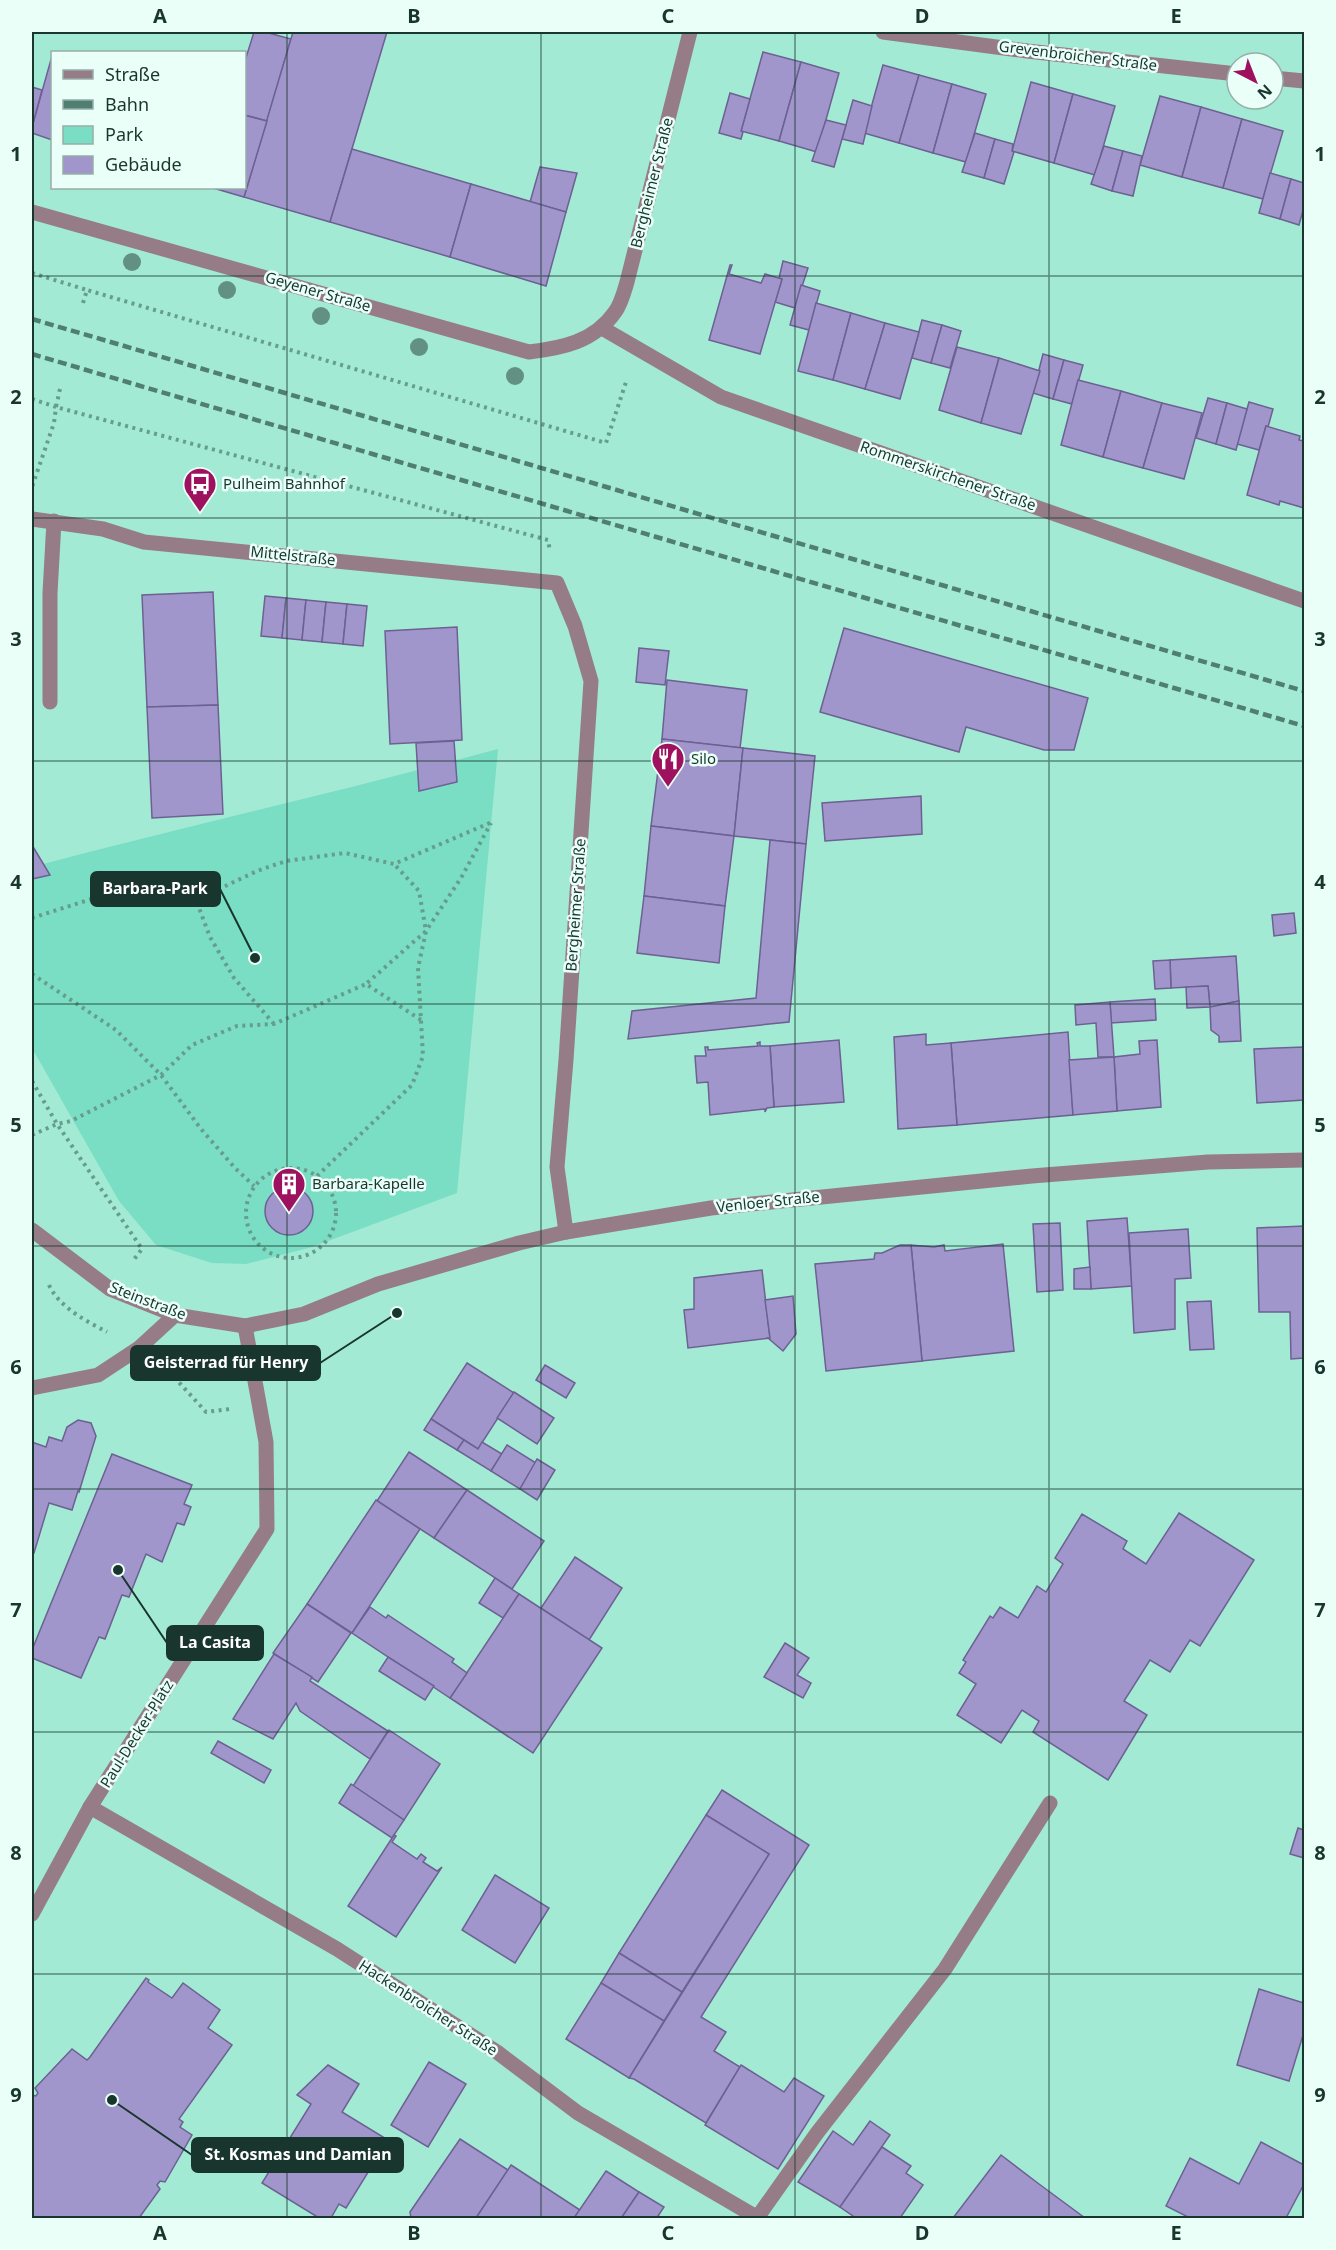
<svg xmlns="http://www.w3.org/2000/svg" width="1336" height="2250" viewBox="0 0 1336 2250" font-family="'Noto Sans',sans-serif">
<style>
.green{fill:#79dec3}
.building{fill:#a196cb;stroke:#6c6192;stroke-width:1.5}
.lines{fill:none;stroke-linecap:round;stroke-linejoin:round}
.path{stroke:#679d8d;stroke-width:4;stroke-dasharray:3 4.5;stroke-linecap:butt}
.minor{stroke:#967c86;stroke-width:15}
.rail{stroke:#507f71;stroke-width:4.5;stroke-dasharray:9 4.5;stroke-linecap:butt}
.tree{fill:#629183}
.grid{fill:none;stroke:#19362e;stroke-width:1.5;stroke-opacity:0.55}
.labels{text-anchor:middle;stroke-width:5;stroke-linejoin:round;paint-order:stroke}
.street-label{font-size:15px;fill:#19362e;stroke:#eafff8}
.poi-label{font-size:15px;fill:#19362e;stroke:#eafff8;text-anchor:start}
.leader{fill:none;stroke:#19362e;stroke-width:2}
.callout-dot{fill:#19362e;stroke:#eafff8;stroke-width:2}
.callout{fill:#19362e;stroke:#19362e;stroke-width:2}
.callout-label{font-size:16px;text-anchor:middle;font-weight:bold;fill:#fff}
.neatline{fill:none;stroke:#19362e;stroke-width:2}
.grid-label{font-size:20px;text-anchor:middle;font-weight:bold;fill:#19362e}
</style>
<rect width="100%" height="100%" fill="#a2ead4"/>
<path class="green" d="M498,749L457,1193L312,1247L246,1264L212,1263L156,1245L119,1201L32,1048V867C187,826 343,791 498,749Z"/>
<g class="building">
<polygon points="254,32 265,32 291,39 267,121 244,115 244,64"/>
<polygon points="293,32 387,32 330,222 244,197"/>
<polygon points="763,52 801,62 779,141 741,131"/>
<polygon points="52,56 52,140 32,133 32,127"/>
<polygon points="801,62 839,73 817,152 779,141"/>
<polygon points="883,65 919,75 899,143 864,133"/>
<polygon points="919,75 952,84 933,153 899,143"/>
<polygon points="1031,82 1073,94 1054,163 1012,151"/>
<polygon points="952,84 986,94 966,162 933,153"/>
<polygon points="32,87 42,90 32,127"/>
<polygon points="730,93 750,99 741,131 743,132 741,139 719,133"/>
<polygon points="1073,94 1115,106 1095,175 1054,163"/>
<polygon points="1160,96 1201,107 1182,177 1140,165"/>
<polygon points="853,100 872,106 863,144 842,139"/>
<polygon points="1201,107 1242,119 1223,188 1182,177"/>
<polygon points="244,115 267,121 244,197 213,188 244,188"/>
<polygon points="1242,119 1283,131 1263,199 1223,188"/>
<polygon points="826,120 846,125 834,167 812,161"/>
<polygon points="975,133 995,139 984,178 962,172"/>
<polygon points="995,139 1013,144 1012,151 1014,152 1004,184 984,178"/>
<polygon points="1104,146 1123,151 1112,191 1091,184"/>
<polygon points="352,149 471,184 450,257 330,222"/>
<polygon points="1123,151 1142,156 1133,196 1112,191"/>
<polygon points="540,167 577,173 566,212 530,202"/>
<polygon points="1270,173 1291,179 1280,219 1259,213"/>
<polygon points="1291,179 1304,183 1304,207 1299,225 1280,219"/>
<polygon points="471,184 566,212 546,286 450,257"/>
<polygon points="783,261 808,268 795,308 775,302 782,279 779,278"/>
<polygon points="730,265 732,265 729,274 761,283 765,274 782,279 760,354 709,340"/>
<polygon points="801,285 820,291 809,330 790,325"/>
<polygon points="816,303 851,313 833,380 798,371"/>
<polygon points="851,313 885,323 865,389 833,380"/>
<polygon points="922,320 942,325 931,363 912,358"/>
<polygon points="885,323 919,332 900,399 865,389"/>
<polygon points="942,325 961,331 950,368 931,363"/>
<polygon points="957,347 999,358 981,423 939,410"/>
<polygon points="1043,354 1064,360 1053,399 1033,393"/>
<polygon points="999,358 1040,371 1021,434 981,423"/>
<polygon points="1064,360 1083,365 1072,404 1053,399"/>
<polygon points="1078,380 1121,391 1103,457 1061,445"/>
<polygon points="1121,391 1162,403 1143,468 1103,457"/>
<polygon points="1208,398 1227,403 1216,444 1196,438"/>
<polygon points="1249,402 1273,409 1268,427 1266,426 1259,450 1237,444"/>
<polygon points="1162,403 1202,413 1184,479 1143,468"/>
<polygon points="1227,403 1247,409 1236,450 1216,444"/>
<polygon points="1266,426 1300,436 1299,440 1304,441 1304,508 1280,501 1279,505 1247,495"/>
<polygon points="213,592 218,705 147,707 142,595"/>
<polygon points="265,596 286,598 282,638 261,636"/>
<polygon points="286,598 306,600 302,640 282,638"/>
<polygon points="306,600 326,602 322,642 302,640"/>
<polygon points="326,602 347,604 343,644 322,642"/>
<polygon points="347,604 367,606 363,646 343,644"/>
<polygon points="457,627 462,740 390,744 385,631"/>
<polygon points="844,628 1088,698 1074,750 1044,750 966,727 959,752 820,712"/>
<polygon points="639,648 669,651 665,685 636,682"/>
<polygon points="667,680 747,690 740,748 662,739"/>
<polygon points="218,705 223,814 152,818 147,707"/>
<polygon points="662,739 743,748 734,836 651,826"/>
<polygon points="454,741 457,782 419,791 416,743"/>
<polygon points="743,748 815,756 806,844 734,836"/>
<polygon points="921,796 922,834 825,841 822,803"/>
<polygon points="651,826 734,836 725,906 644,896"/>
<polygon points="770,840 806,844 789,1022 628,1039 632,1011 756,998"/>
<polygon points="32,845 50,875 32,879"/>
<polygon points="644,896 725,906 719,963 637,953"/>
<polygon points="1294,913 1296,933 1274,936 1272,915"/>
<polygon points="1236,956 1239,1001 1210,1007 1208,986 1171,988 1170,960"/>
<polygon points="1170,960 1171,988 1155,989 1153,961"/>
<polygon points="1208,986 1210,1007 1187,1008 1186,987"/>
<polygon points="1155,999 1156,1020 1111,1023 1110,1002"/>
<polygon points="1239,1001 1241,1041 1219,1042 1219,1036 1211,1030 1210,1007"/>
<polygon points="1110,1002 1114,1057 1098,1057 1096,1023 1076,1025 1075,1005"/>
<polygon points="1068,1032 1073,1115 957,1125 951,1043"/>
<polygon points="926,1034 926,1045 951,1043 957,1125 898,1129 894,1037"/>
<polygon points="839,1040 844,1102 774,1107 770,1046"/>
<polygon points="1157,1040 1161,1107 1117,1111 1114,1057 1140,1054 1139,1041"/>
<polygon points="760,1042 760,1046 770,1046 774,1107 767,1108 765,1112 765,1109 710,1115 708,1082 697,1083 695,1056 706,1056 705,1047 708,1047 708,1050 758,1046 757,1043"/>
<polygon points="1304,1047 1304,1100 1257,1103 1254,1049"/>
<polygon points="1114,1057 1117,1111 1073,1115 1069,1060"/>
<circle cx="289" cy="1211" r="24"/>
<polygon points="1127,1218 1132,1286 1091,1289 1087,1221"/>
<polygon points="1060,1223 1063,1290 1037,1292 1033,1224"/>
<polygon points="1304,1226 1304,1358 1291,1359 1290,1312 1259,1312 1257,1228"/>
<polygon points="1188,1229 1191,1278 1175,1279 1175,1329 1134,1333 1129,1233"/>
<polygon points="1003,1244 1014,1351 922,1361 911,1245 934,1247 944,1245 945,1251"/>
<polygon points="900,1245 911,1245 922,1361 826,1371 815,1264 874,1259 875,1253 882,1253"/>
<polygon points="1090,1267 1091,1289 1074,1289 1074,1269"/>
<polygon points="762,1270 770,1338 688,1348 684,1310 694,1309 694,1278"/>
<polygon points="793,1296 796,1334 783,1351 768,1338 770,1338 765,1300"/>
<polygon points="1211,1301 1214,1349 1190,1350 1187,1302"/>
<polygon points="467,1363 514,1393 478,1449 431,1419"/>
<polygon points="545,1365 575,1383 566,1398 536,1380"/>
<polygon points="514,1392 554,1418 537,1444 497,1418"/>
<polygon points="431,1419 464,1440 457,1450 424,1430"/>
<polygon points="78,1420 91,1423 96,1436 79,1492 78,1491 72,1510 49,1503 34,1553 32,1552 32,1442 46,1447 49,1437 62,1441 67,1427"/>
<polygon points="464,1440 478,1449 482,1442 502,1454 491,1471 457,1450"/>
<polygon points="507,1445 536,1463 520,1489 491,1471"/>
<polygon points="409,1452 467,1490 434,1538 377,1501"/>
<polygon points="112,1454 192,1485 184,1504 191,1507 184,1525 177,1523 162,1562 146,1554 129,1597 122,1595 105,1639 99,1637 81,1678 32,1658 32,1650"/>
<polygon points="537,1459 555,1470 537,1500 520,1489"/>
<polygon points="467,1490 544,1541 512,1589 434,1538"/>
<polygon points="376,1500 420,1529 352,1633 307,1604"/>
<polygon points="1179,1513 1254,1560 1200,1646 1190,1640 1170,1672 1150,1660 1124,1701 1147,1715 1108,1780 1033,1732 1039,1721 1022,1710 1001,1743 957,1715 976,1684 959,1673 966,1662 963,1660 990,1616 993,1618 1000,1607 1018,1618 1037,1586 1046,1592 1063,1564 1055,1558 1082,1514 1127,1541 1123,1549 1146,1564"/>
<polygon points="575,1557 622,1588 589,1640 541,1608"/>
<polygon points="495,1578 519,1594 503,1618 479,1603"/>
<polygon points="519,1594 602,1648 533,1753 450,1698"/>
<polygon points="307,1604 351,1633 318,1682 273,1653"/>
<polygon points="370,1607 386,1618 388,1615 454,1659 452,1662 467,1673 450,1698 352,1633"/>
<polygon points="785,1643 809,1658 797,1675 811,1683 803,1698 764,1677"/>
<polygon points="274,1654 312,1677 310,1681 388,1731 370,1759 300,1711 296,1703 273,1739 233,1719"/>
<polygon points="388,1657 434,1686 425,1700 379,1671"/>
<polygon points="389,1730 440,1764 404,1820 353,1786"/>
<polygon points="218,1741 271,1770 264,1783 211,1753"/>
<polygon points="351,1784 404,1820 392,1838 339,1803"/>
<polygon points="722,1790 809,1845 701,2017 726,2032 714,2051 740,2067 706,2123 634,2079 629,2078 769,1854 706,1815"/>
<polygon points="706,1815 769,1854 682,1992 619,1953"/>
<polygon points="1298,1828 1304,1830 1304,1858 1290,1854"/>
<polygon points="394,1835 396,1836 392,1842 417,1859 421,1854 426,1858 423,1862 437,1871 442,1867 396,1937 348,1906"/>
<polygon points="495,1875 549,1908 515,1963 462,1930"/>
<polygon points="619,1953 682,1992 664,2021 601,1983"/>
<polygon points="146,1978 149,1980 148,1982 172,1998 183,1983 220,2010 208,2028 232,2045 179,2119 183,2122 180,2127 192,2135 165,2182 160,2181 157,2185 160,2189 139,2218 32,2218 32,2095 36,2096 38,2093 35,2088 72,2049 87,2060 90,2057"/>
<polygon points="601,1983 664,2021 629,2078 566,2039"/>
<polygon points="1259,1989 1304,2003 1304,2032 1289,2081 1237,2065"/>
<polygon points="429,2062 466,2084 428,2147 391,2125"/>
<polygon points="328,2065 359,2084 342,2112 388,2140 346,2208 339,2204 331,2218 319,2218 262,2183 311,2104 297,2095"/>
<polygon points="741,2065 784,2092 794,2078 824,2096 778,2169 705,2125"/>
<polygon points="870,2121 890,2135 840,2207 798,2182 833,2131 853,2145"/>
<polygon points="460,2139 508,2170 476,2218 411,2218 410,2212"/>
<polygon points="1261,2142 1304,2165 1304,2184 1286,2218 1190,2218 1166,2206 1190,2158 1239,2184"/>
<polygon points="882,2147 911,2166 906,2173 923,2185 900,2218 856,2218 840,2207"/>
<polygon points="1001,2155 1039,2184 1085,2218 953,2218"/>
<polygon points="511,2165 580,2210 574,2218 476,2218"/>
<polygon points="606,2171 639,2192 622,2217 624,2218 574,2218"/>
<polygon points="639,2192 664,2207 658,2216 662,2218 622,2217"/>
</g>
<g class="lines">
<g class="path">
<polyline points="32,273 87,290"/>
<polyline points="83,303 87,290 606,443 627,379"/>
<polyline points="60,389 56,407 548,540 550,551"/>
<polyline points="32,399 56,407 54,423 32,487"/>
<polyline points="32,918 107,894 139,892 196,900"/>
<polyline points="32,974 116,1030 161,1075 201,1129 235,1168 254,1186"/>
<polyline points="421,1020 366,984 426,931 461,878 491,823"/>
<polyline points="274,1024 234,978 210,937 196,900 257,871 286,861 345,853 394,864 492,822"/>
<polyline points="32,1081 57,1124 142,1249 132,1262"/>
<polyline points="32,1135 57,1124 71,1121 161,1075 192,1045 237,1026 274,1024 366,984"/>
<circle cx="291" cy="1213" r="45"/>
<polyline points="317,1176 412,1085 423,1056 418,968 426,931 419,891 394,864"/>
<path d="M49,1285C59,1307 86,1321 107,1332"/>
<polyline points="164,1366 206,1412 230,1409"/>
</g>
<g class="minor">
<polyline points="883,32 1027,51 1237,74"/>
<polyline points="1273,78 1304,81"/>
<path d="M32,212L529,352C562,348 594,342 615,312C621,304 624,292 627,282L690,32"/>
<polyline points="602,328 721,397 1304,601"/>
<polyline points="32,519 103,529 144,542 557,583 575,626 591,681 566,1060 557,1167 566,1232"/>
<polyline points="50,702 50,593 54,521"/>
<polyline points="32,1230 110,1289 175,1315 245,1326 304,1314 378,1284 519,1243 566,1232 711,1208 1032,1176 1208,1162 1304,1160"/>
<polyline points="32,1388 98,1375 139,1348 175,1315"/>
<polyline points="90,1807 337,1949 497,2052 578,2113 758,2218"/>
<polyline points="32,1914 90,1807 267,1529 266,1442 245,1326"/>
<polyline points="757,2218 817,2133 945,1969 1050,1803"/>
</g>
<g class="rail">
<polyline points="32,319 1304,691"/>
<path d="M32,354C456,479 880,602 1304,726"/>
</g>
</g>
<g class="tree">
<circle cx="132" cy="262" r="9"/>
<circle cx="227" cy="290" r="9"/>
<circle cx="321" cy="316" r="9"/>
<circle cx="419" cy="347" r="9"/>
<circle cx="515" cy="376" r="9"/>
</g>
<path class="grid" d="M287,32V2218M541,32V2218M795,32V2218M1049,32V2218M32,276H1304M32,518H1304M32,761H1304M32,1004H1304M32,1246H1304M32,1489H1304M32,1732H1304M32,1974H1304"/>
<defs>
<g id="bus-pin" transform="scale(1.725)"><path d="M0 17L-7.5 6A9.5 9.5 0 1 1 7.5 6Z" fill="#9d115f" stroke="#eafff8"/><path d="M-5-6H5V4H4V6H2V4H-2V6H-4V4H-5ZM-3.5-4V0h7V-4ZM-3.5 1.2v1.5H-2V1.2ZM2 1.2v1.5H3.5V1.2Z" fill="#fff"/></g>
<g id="restaurant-pin" transform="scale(1.725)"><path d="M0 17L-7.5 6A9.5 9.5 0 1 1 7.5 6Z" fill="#9d115f" stroke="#eafff8"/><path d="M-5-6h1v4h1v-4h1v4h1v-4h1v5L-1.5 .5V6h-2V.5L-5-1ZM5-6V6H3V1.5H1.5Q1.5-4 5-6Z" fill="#fff"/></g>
<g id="building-pin" transform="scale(1.725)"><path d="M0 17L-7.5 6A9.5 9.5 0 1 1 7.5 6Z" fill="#9d115f" stroke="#eafff8"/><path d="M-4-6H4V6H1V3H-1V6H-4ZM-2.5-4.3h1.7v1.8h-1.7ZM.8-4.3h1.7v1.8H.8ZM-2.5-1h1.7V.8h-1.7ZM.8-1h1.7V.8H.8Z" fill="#fff"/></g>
</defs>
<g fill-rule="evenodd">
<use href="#bus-pin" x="200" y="484"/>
<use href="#restaurant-pin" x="668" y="759"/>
<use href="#building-pin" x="289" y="1184"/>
</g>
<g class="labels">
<g class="street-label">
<text transform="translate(1078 56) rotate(7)" y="5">Grevenbroicher Straße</text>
<text transform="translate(652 183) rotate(-76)" y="5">Bergheimer Straße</text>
<text transform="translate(318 292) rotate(16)" y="5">Geyener Straße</text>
<text transform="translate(948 476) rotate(19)" y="5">Rommerskirchener Straße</text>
<text transform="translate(293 556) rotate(6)" y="5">Mittelstraße</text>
<text transform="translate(576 905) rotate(-86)" y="5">Bergheimer Straße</text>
<text transform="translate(768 1202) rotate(-6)" y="5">Venloer Straße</text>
<text transform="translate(148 1301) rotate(21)" y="5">Steinstraße</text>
<text transform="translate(137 1734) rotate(-58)" y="5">Paul-Decker-Platz</text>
<text transform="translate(428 2008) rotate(33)" y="5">Hackenbroicher Straße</text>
</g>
<g class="poi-label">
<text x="223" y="489">Pulheim Bahnhof</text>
<text x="691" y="764">Silo</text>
<text x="312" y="1189">Barbara-Kapelle</text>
</g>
</g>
<path class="leader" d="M255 958L220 889M397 1313L320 1363M118 1570L167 1643M112 2100L192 2155"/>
<g class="callout-dot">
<circle cx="255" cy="958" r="6"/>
<circle cx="397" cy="1313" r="6"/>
<circle cx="118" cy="1570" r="6"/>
<circle cx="112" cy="2100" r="6"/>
</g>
<g class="callout">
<rect x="91" y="872" width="129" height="34" rx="6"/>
<rect x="131" y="1346" width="189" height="34" rx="6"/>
<rect x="167" y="1626" width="96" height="34" rx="6"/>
<rect x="192" y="2138" width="211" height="34" rx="6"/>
</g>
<g class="callout-label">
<text x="155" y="894">Barbara-Park</text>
<text x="226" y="1368">Geisterrad für Henry</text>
<text x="215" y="1648">La Casita</text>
<text x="298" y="2160">St. Kosmas und Damian</text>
</g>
<rect width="1336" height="2250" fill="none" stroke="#eafff8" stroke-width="66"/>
<rect x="51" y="51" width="195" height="138" fill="#eafff8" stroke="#96afa7" stroke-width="1.5"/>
<rect x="63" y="70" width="30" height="9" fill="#967c86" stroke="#96afa7" stroke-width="1.5"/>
<text x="105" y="81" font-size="18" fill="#19362e">Straße</text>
<rect x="63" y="100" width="30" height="9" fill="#507f71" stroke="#96afa7" stroke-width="1.5"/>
<text x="105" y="111" font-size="18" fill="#19362e">Bahn</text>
<rect x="63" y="126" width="30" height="18" fill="#79dec3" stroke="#96afa7" stroke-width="1.5"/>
<text x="105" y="141" font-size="18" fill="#19362e">Park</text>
<rect x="63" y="156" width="30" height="18" fill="#a196cb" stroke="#96afa7" stroke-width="1.5"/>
<text x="105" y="171" font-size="18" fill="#19362e">Gebäude</text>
<g transform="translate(1255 81) rotate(138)"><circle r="28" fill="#eafff8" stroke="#96afa7" stroke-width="1.5"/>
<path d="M0-4.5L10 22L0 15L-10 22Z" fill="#9d115f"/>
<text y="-9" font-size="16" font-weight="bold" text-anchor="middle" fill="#19362e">N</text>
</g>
<rect x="33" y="33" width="1270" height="2184" class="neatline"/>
<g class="grid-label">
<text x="160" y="23">A</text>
<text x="414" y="23">B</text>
<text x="668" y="23">C</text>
<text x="922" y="23">D</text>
<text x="1176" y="23">E</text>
<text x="16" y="161">1</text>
<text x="1320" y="161">1</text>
<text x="16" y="404">2</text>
<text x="1320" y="404">2</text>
<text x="16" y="646">3</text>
<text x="1320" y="646">3</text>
<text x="16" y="889">4</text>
<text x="1320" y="889">4</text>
<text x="16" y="1132">5</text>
<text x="1320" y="1132">5</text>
<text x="16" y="1374">6</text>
<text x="1320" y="1374">6</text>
<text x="16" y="1617">7</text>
<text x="1320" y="1617">7</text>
<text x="16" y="1860">8</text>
<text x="1320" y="1860">8</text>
<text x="16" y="2102">9</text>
<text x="1320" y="2102">9</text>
<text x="160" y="2240">A</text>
<text x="414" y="2240">B</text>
<text x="668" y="2240">C</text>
<text x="922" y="2240">D</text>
<text x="1176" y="2240">E</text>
</g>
</svg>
